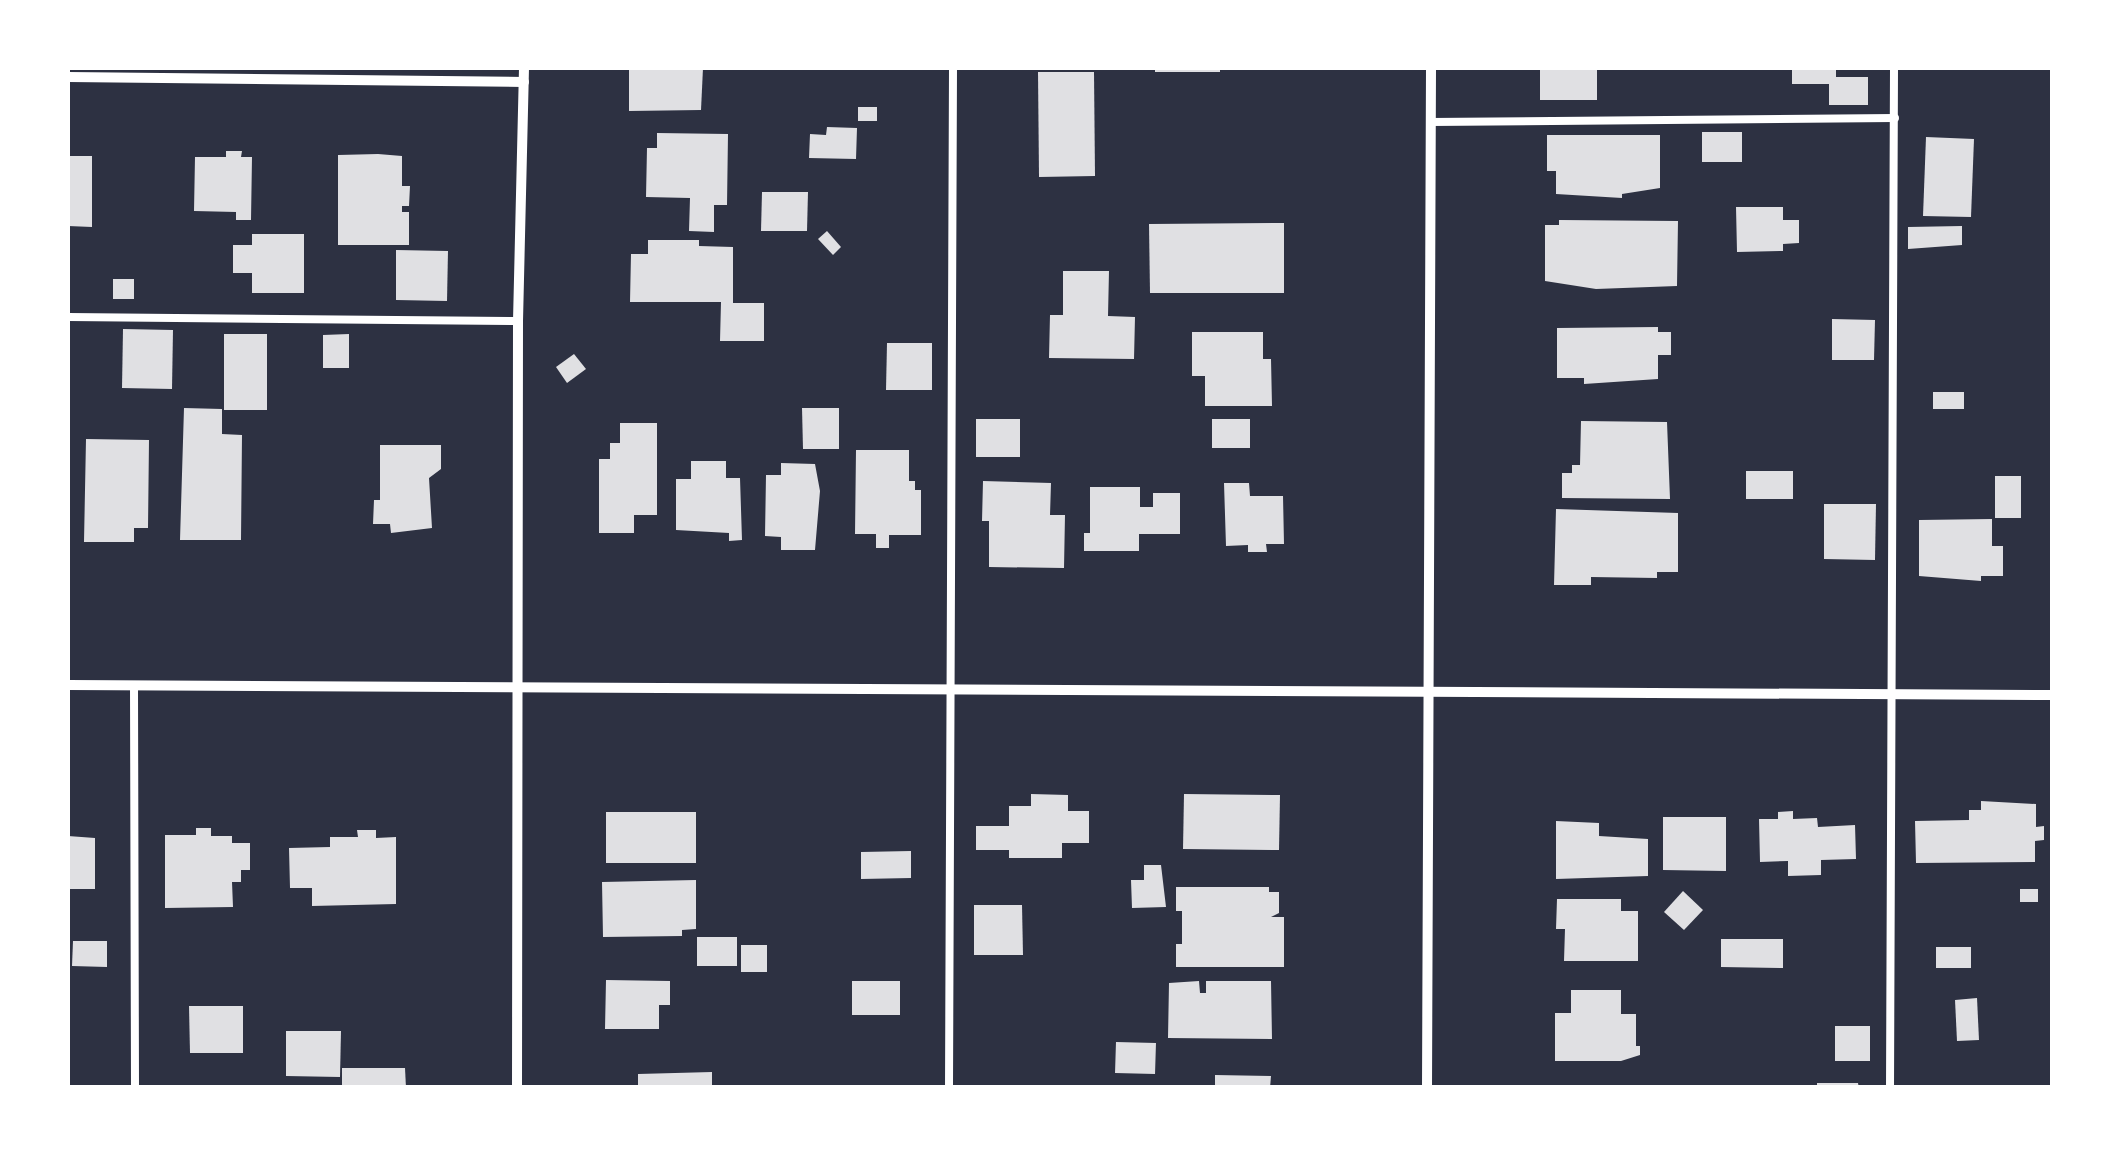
<svg xmlns="http://www.w3.org/2000/svg" width="2120" height="1155" viewBox="0 0 2120 1155" font-family="'Source Sans 3',sans-serif">
<style>
.building{fill:#e0e0e3}
.lines{fill:none;stroke-linecap:round;stroke-linejoin:round}
.service{stroke:#fff;stroke-width:8}
.minor{stroke:#fff;stroke-width:10}
</style>
<rect width="100%" height="100%" fill="#2d3142"/>
<g class="building">
<polygon points="629,68 703,68 701,110 629,111"/>
<rect x="1155" y="68" width="65" height="4"/>
<rect x="1540" y="68" width="57" height="32"/>
<polygon points="1792,68 1836,68 1836,77 1868,77 1868,105 1829,105 1829,84 1792,84"/>
<polygon points="1038,72 1094,72 1095,176 1039,177"/>
<rect x="858" y="107" width="19" height="14"/>
<polygon points="827,127 857,128 856,159 809,158 810,134 826,135"/>
<rect x="1702" y="132" width="40" height="30"/>
<polygon points="657,133 728,134 727,205 714,205 714,232 689,231 690,198 646,197 647,148 657,148"/>
<polygon points="1547,135 1660,135 1660,188 1622,194 1622,198 1556,194 1556,171 1547,171"/>
<polygon points="1926,137 1974,139 1971,217 1923,216"/>
<polygon points="226,151 242,151 241,157 252,157 251,220 236,220 236,212 194,211 195,157 226,157"/>
<polygon points="378,154 402,156 402,186 410,186 409,206 402,206 402,212 409,212 409,245 338,245 338,155"/>
<polygon points="68,156 92,156 92,227 68,226"/>
<polygon points="762,192 808,192 807,231 761,231"/>
<polygon points="1736,207 1783,207 1783,220 1799,220 1799,243 1783,244 1783,251 1737,252"/>
<polygon points="1559,220 1678,221 1677,286 1596,289 1545,281 1545,225 1559,225"/>
<polygon points="1284,223 1284,293 1150,293 1149,224"/>
<polygon points="1962,226 1962,245 1908,249 1908,227"/>
<polygon points="827,231 841,247 833,255 818,239"/>
<polygon points="252,234 304,234 304,293 252,293 252,273 233,273 233,245 252,245"/>
<polygon points="648,240 699,240 699,246 733,247 733,303 764,303 764,341 720,341 721,302 630,302 631,254 648,254"/>
<polygon points="396,250 448,251 447,301 396,300"/>
<polygon points="1063,271 1109,271 1108,316 1135,317 1134,359 1049,358 1050,315 1063,315"/>
<rect x="113" y="279" width="21" height="20"/>
<polygon points="1832,319 1875,320 1874,360 1832,360"/>
<polygon points="1658,327 1658,332 1671,332 1671,355 1658,355 1658,379 1584,384 1584,378 1557,378 1557,328"/>
<polygon points="123,329 173,330 172,389 122,388"/>
<polygon points="1192,332 1263,332 1263,359 1271,359 1272,406 1205,406 1205,376 1192,376"/>
<rect x="224" y="334" width="43" height="76"/>
<polygon points="349,334 349,368 323,368 323,335"/>
<polygon points="887,343 932,343 932,390 886,390"/>
<polygon points="574,354 586,369 567,383 556,367"/>
<rect x="1933" y="392" width="31" height="17"/>
<polygon points="184,408 222,409 222,434 242,435 241,540 180,540"/>
<polygon points="802,408 839,408 839,449 803,449"/>
<rect x="976" y="419" width="44" height="38"/>
<rect x="1212" y="419" width="38" height="29"/>
<polygon points="1581,421 1667,422 1670,499 1562,498 1562,473 1572,473 1572,465 1580,465"/>
<polygon points="620,423 657,423 657,515 634,515 634,533 599,533 599,459 610,459 610,443 620,443"/>
<polygon points="86,439 149,440 148,528 134,528 134,542 84,542"/>
<polygon points="380,445 441,445 441,469 429,478 432,528 391,533 390,524 373,524 374,500 380,500"/>
<polygon points="856,450 909,450 909,481 915,481 915,490 921,490 921,535 889,535 889,548 876,548 876,534 855,534"/>
<polygon points="691,461 726,461 726,478 740,478 742,540 729,541 729,533 676,530 676,479 691,479"/>
<polygon points="781,463 815,464 820,491 815,550 781,550 781,537 765,536 766,475 781,475"/>
<rect x="1746" y="471" width="47" height="28"/>
<rect x="1995" y="476" width="26" height="42"/>
<polygon points="983,481 1051,483 1050,515 1065,515 1064,568 989,567 989,521 982,521"/>
<polygon points="1224,483 1249,483 1250,496 1283,496 1284,544 1266,544 1267,552 1248,552 1248,545 1226,546"/>
<polygon points="1090,487 1140,487 1140,507 1153,507 1153,493 1180,493 1180,534 1139,534 1139,551 1084,551 1084,533 1090,533"/>
<polygon points="1824,504 1876,504 1875,560 1824,559"/>
<polygon points="1556,509 1678,513 1678,572 1657,572 1657,578 1591,577 1591,585 1554,585"/>
<polygon points="1992,519 1992,546 2003,546 2003,576 1981,576 1981,581 1919,576 1919,520"/>
<polygon points="1031,794 1068,795 1068,811 1089,811 1089,843 1062,843 1062,858 1009,858 1009,850 976,850 976,826 1009,826 1009,806 1031,806"/>
<polygon points="1184,794 1280,795 1279,850 1183,849"/>
<polygon points="1981,801 2036,804 2036,827 2044,826 2044,840 2035,841 2035,862 1916,863 1915,821 1969,820 1969,810 1981,810"/>
<polygon points="1793,811 1793,819 1817,818 1818,827 1855,825 1856,859 1821,860 1821,875 1788,876 1788,861 1760,862 1759,819 1778,819 1778,812"/>
<rect x="606" y="812" width="90" height="51"/>
<polygon points="1663,817 1726,817 1726,871 1663,870"/>
<polygon points="1556,821 1599,823 1599,836 1648,839 1648,876 1556,879"/>
<polygon points="196,828 211,828 211,836 232,836 232,843 250,843 250,870 241,870 241,882 232,882 233,907 165,908 165,835 196,835"/>
<polygon points="357,830 376,830 376,838 396,837 396,904 312,906 312,888 290,888 289,848 330,847 330,837 358,837"/>
<polygon points="68,836 95,838 95,889 68,889"/>
<polygon points="911,851 911,878 861,879 861,852"/>
<polygon points="1144,865 1161,865 1166,907 1132,908 1131,880 1144,880"/>
<polygon points="696,880 696,929 682,930 682,936 603,937 602,882"/>
<polygon points="1176,887 1269,887 1269,892 1279,892 1279,913 1271,917 1284,917 1284,967 1176,967 1176,944 1182,944 1182,911 1176,911"/>
<rect x="2020" y="889" width="18" height="13"/>
<polygon points="1683,891 1703,910 1684,930 1664,912"/>
<polygon points="1557,899 1621,899 1621,911 1638,911 1638,961 1564,961 1565,929 1556,929"/>
<polygon points="974,905 1022,905 1023,955 974,955"/>
<rect x="697" y="937" width="40" height="29"/>
<polygon points="1721,939 1783,939 1783,968 1721,967"/>
<polygon points="73,941 107,941 107,967 72,966"/>
<rect x="741" y="945" width="26" height="27"/>
<rect x="1936" y="947" width="35" height="21"/>
<polygon points="606,980 670,981 670,1005 659,1005 659,1029 605,1029"/>
<rect x="852" y="981" width="48" height="34"/>
<polygon points="1199,981 1200,993 1206,993 1206,981 1271,981 1272,1039 1168,1038 1169,983"/>
<polygon points="1571,990 1621,990 1621,1014 1636,1014 1636,1046 1640,1046 1640,1055 1621,1061 1555,1061 1555,1013 1571,1013"/>
<polygon points="1977,998 1979,1040 1957,1041 1955,1000"/>
<polygon points="189,1006 243,1006 243,1053 190,1053"/>
<rect x="1835" y="1026" width="35" height="35"/>
<polygon points="286,1031 341,1031 340,1077 286,1076"/>
<polygon points="1116,1042 1156,1043 1155,1074 1115,1073"/>
<polygon points="342,1068 405,1068 406,1088 342,1088"/>
<polygon points="712,1072 712,1088 638,1088 638,1074"/>
<polygon points="1215,1075 1271,1076 1270,1088 1215,1088"/>
<polygon points="1817,1083 1858,1083 1859,1088 1817,1088"/>
</g>
<g class="lines">
<g class="service">
<polyline points="1430,122 1895,118"/>
<polyline points="68,317 518,321"/>
<polyline points="134,686 135,1088"/>
<polyline points="949,1088 953,68"/>
<polyline points="1890,1088 1894,68"/>
</g>
<g class="minor">
<polyline points="68,77 524,82"/>
<polyline points="68,685 2052,695"/>
<polyline points="517,1088 518,321 524,68"/>
<polyline points="1427,1088 1431,68"/>
</g>
</g>
<rect width="2120" height="1155" fill="none" stroke="#ffffff" stroke-width="140"/>
</svg>
